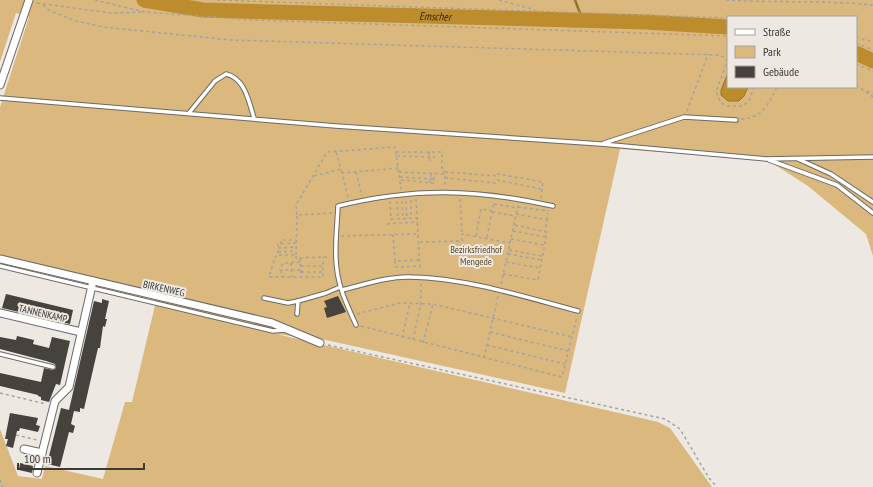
<svg xmlns="http://www.w3.org/2000/svg" width="873" height="487" viewBox="0 0 873 487" font-family="'PT Sans Narrow',sans-serif">
<style>
.green{fill:#dbb87d;fill-rule:evenodd}
.water{fill:#bd8c2c;stroke:#96732f}
.lines{fill:none;stroke-linecap:round;stroke-linejoin:round}
.stream{stroke:#96732f;stroke-width:2.5}
.river{stroke:#bd8c2c;stroke-width:15}
.building{fill:#46423d}
.lane-casing{stroke:#6d6964;stroke-width:5.5}
.street-casing{stroke:#6d6964;stroke-width:9}
.path{stroke:#a6a39e;stroke-width:1.5;stroke-dasharray:3 3;stroke-linecap:butt}
.lane{stroke:#fff;stroke-width:3.5}
.street{stroke:#fff;stroke-width:7}
.labels{text-anchor:middle;stroke-width:4;stroke-linejoin:round;paint-order:stroke}
.park-label{font-size:10px;fill:#5f4924;stroke:#ede8e2}
.street-label{font-size:10px;fill:#3b3a37;stroke:#ede8e2}
.water-label{font-size:11px;font-style:italic;fill:#392500;stroke:#ede8e2}
</style>
<rect width="100%" height="100%" fill="#ede8e2"/>
<path class="green" d="M0,0H144L160,3L153,0H873V256L866,234L808,186L766,159L620,149L565,393L326,340L276,334L658,422L670,428L712,487H0V429L18,476L42,479L45,466L103,479L125,402H132L157,297L0,256V107L29,17L16,13L0,62ZM728,17H856V87H728Z"/>
<polygon class="water" points="728,73 728,87 748,87 744,96 739,101 728,101 721,95 721,90"/>
<g class="lines">
<polyline class="stream" points="575,0 583,21"/>
<g class="river">
<path id="s1" d="M144,0L203,10L646,22L728,27"/>
<polyline points="856,53 873,61"/>
</g>
</g>
<g class="building">
<polygon points="6,294 73,310 70,324 2,308"/>
<polygon points="338,296 346,312 327,318 324,308 327,307 324,301"/>
<polygon points="102,299 109,301 105,319 107,319 105,327 103,326 100,348 98,348 84,409 80,408 80,412 74,411 71,424 75,426 73,433 69,432 60,467 47,464 61,408 69,410 94,301 102,303"/>
<polygon points="17,336 34,340 33,344 49,348 52,337 70,341 60,385 56,384 49,402 41,400 41,397 38,396 38,395 0,386 0,373 41,382 44,368 53,370 56,368 55,364 46,361 0,349 0,337 16,340"/>
<polygon points="10,413 38,418 36,425 40,426 38,432 20,428 19,431 17,431 13,448 6,446 8,439 5,439"/>
<polygon points="20,463 33,466 32,473 19,470"/>
</g>
<g class="lines">
<g class="lane-casing">
<g id="lane">
<polyline points="0,98 336,126 601,144 766,159 873,157"/>
<path d="M189,113L215,81L226,74C245,78 249,102 254,118"/>
<polyline points="604,143 684,117 736,120"/>
<polyline points="798,159 831,174 873,202"/>
<polyline points="769,160 837,185 873,213"/>
<polyline points="0,266 273,331 284,330"/>
<path d="M342,290C363,285 388,276 411,277C466,278 525,297 578,311"/>
<polyline points="264,298 288,303 298,301"/>
<polyline points="297,314 298,301 326,293 340,287"/>
<path d="M356,325C350,311 342,296 339,281C333,257 337,230 338,206C415,187 476,189 553,206"/>
<polyline points="0,354 53,367"/>
</g>
</g>
<g class="street-casing">
<g id="street">
<polyline points="0,85 29,0"/>
<polyline points="0,259 272,323 320,343"/>
<polyline points="0,313 81,332"/>
<polyline points="24,449 42,453"/>
<polyline points="37,473 55,401 69,387 93,281"/>
</g>
</g>
<g class="path">
<polyline points="95,0 145,12 252,20 728,36"/>
<polyline points="217,0 728,18"/>
<polyline points="499,0 535,10"/>
<path d="M726,0C774,3 826,0 873,5"/>
<polyline points="37,3 111,13 142,12"/>
<polyline points="43,5 50,11 76,21 103,27 231,40 719,55 726,58 727,62 716,92 721,103 728,106 743,106 750,99 754,87"/>
<polyline points="856,37 873,42"/>
<polyline points="856,43 873,50"/>
<polyline points="856,64 873,71"/>
<polyline points="856,85 873,97"/>
<polyline points="867,91 873,94"/>
<polyline points="687,111 708,54"/>
<path d="M741,119C763,118 768,104 777,87"/>
<polyline points="336,152 342,173"/>
<polyline points="396,152 442,152 442,171 445,172 445,186"/>
<polyline points="429,152 430,162"/>
<polyline points="397,156 435,157"/>
<polyline points="356,172 362,196"/>
<polyline points="399,172 445,174"/>
<polyline points="445,172 498,176 498,174 543,182 541,198"/>
<polyline points="314,176 341,169"/>
<polyline points="400,177 434,179"/>
<polyline points="445,178 496,183"/>
<polyline points="401,180 434,183 434,173"/>
<polyline points="497,180 542,189"/>
<polyline points="430,183 431,173"/>
<polyline points="348,197 342,173 399,168"/>
<polyline points="416,199 420,271"/>
<polyline points="460,199 462,233"/>
<polyline points="411,200 411,218"/>
<polyline points="390,201 391,219 418,218"/>
<polyline points="397,201 398,219"/>
<polyline points="402,201 403,219"/>
<polyline points="406,201 407,219"/>
<polyline points="494,204 518,208"/>
<polyline points="518,207 549,211"/>
<polyline points="492,212 516,216"/>
<polyline points="516,214 547,220 545,231"/>
<polyline points="297,215 296,205 327,152 395,147 401,189"/>
<polyline points="547,220 548,213"/>
<polyline points="387,224 418,222"/>
<polyline points="513,231 546,237"/>
<polyline points="393,234 395,261 420,260"/>
<polyline points="341,236 419,234"/>
<polyline points="476,236 481,209 492,211"/>
<polyline points="487,237 494,202"/>
<polyline points="511,239 544,245"/>
<polyline points="420,242 462,241 462,234 510,243"/>
<polyline points="296,243 278,244 278,255 275,257 269,277 323,277 323,257"/>
<polyline points="281,244 281,240 296,240"/>
<polyline points="278,248 296,247"/>
<polyline points="509,250 542,256"/>
<polyline points="278,252 296,251"/>
<polyline points="508,254 541,260"/>
<polyline points="279,255 296,255 296,258 330,257"/>
<polyline points="296,255 297,215 332,213"/>
<polyline points="300,258 301,277"/>
<polyline points="395,261 395,267 420,266"/>
<polyline points="300,262 283,263 280,270 301,270"/>
<polyline points="506,262 540,268"/>
<polyline points="291,263 292,277"/>
<polyline points="301,266 323,266"/>
<polyline points="281,270 282,277"/>
<polyline points="301,272 323,272"/>
<polyline points="503,274 538,280 547,232 515,225"/>
<polyline points="501,284 518,206"/>
<polyline points="357,314 400,303 433,304 572,337"/>
<polyline points="361,326 562,377 577,317"/>
<polyline points="490,332 568,351"/>
<polyline points="402,338 410,303"/>
<polyline points="413,340 421,303 421,283"/>
<polyline points="423,343 433,304"/>
<polyline points="328,345 665,419 680,429 709,478 717,487"/>
<polyline points="487,345 565,364"/>
<polyline points="484,358 498,296"/>
<polyline points="0,393 46,404"/>
<polyline points="16,435 37,440"/>
<polyline points="0,480 3,487"/>
</g>
<use href="#lane" class="lane"/>
<use href="#street" class="street"/>
</g>
<g class="labels">
<g class="park-label">
<text x="476" y="253">Bezirksfriedhof<tspan x="476" dy="12">Mengede</tspan></text>
</g>
<g class="street-label">
<text transform="translate(164 288) rotate(13)" y="4">BIRKENWEG</text>
<text transform="translate(43 313) rotate(13)" y="4">TANNENKAMP</text>
</g>
<g class="water-label">
<text dy="4" stroke="none"><textPath href="#s1" startOffset="292">Emscher</textPath></text>
</g>
</g>
<rect x="727" y="16" width="130" height="72" fill="#ede8e2" stroke="#a6a29e"/>
<rect x="735" y="29" width="20" height="6" fill="#ffffff" stroke="#a6a29e"/>
<text x="763" y="36" font-size="12" fill="#3b3a37">Straße</text>
<rect x="735" y="46" width="20" height="12" fill="#dbb87d" stroke="#a6a29e"/>
<text x="763" y="56" font-size="12" fill="#3b3a37">Park</text>
<rect x="735" y="66" width="20" height="12" fill="#46423d" stroke="#a6a29e"/>
<text x="763" y="76" font-size="12" fill="#3b3a37">Gebäude</text>
<path d="M18 463v6h126v-6" fill="none" stroke="#3b3a37" stroke-width="2"/>
<text x="24" y="463" font-size="12" fill="#3b3a37" stroke="#ede8e2" stroke-width="3" paint-order="stroke">100 m</text>
</svg>
